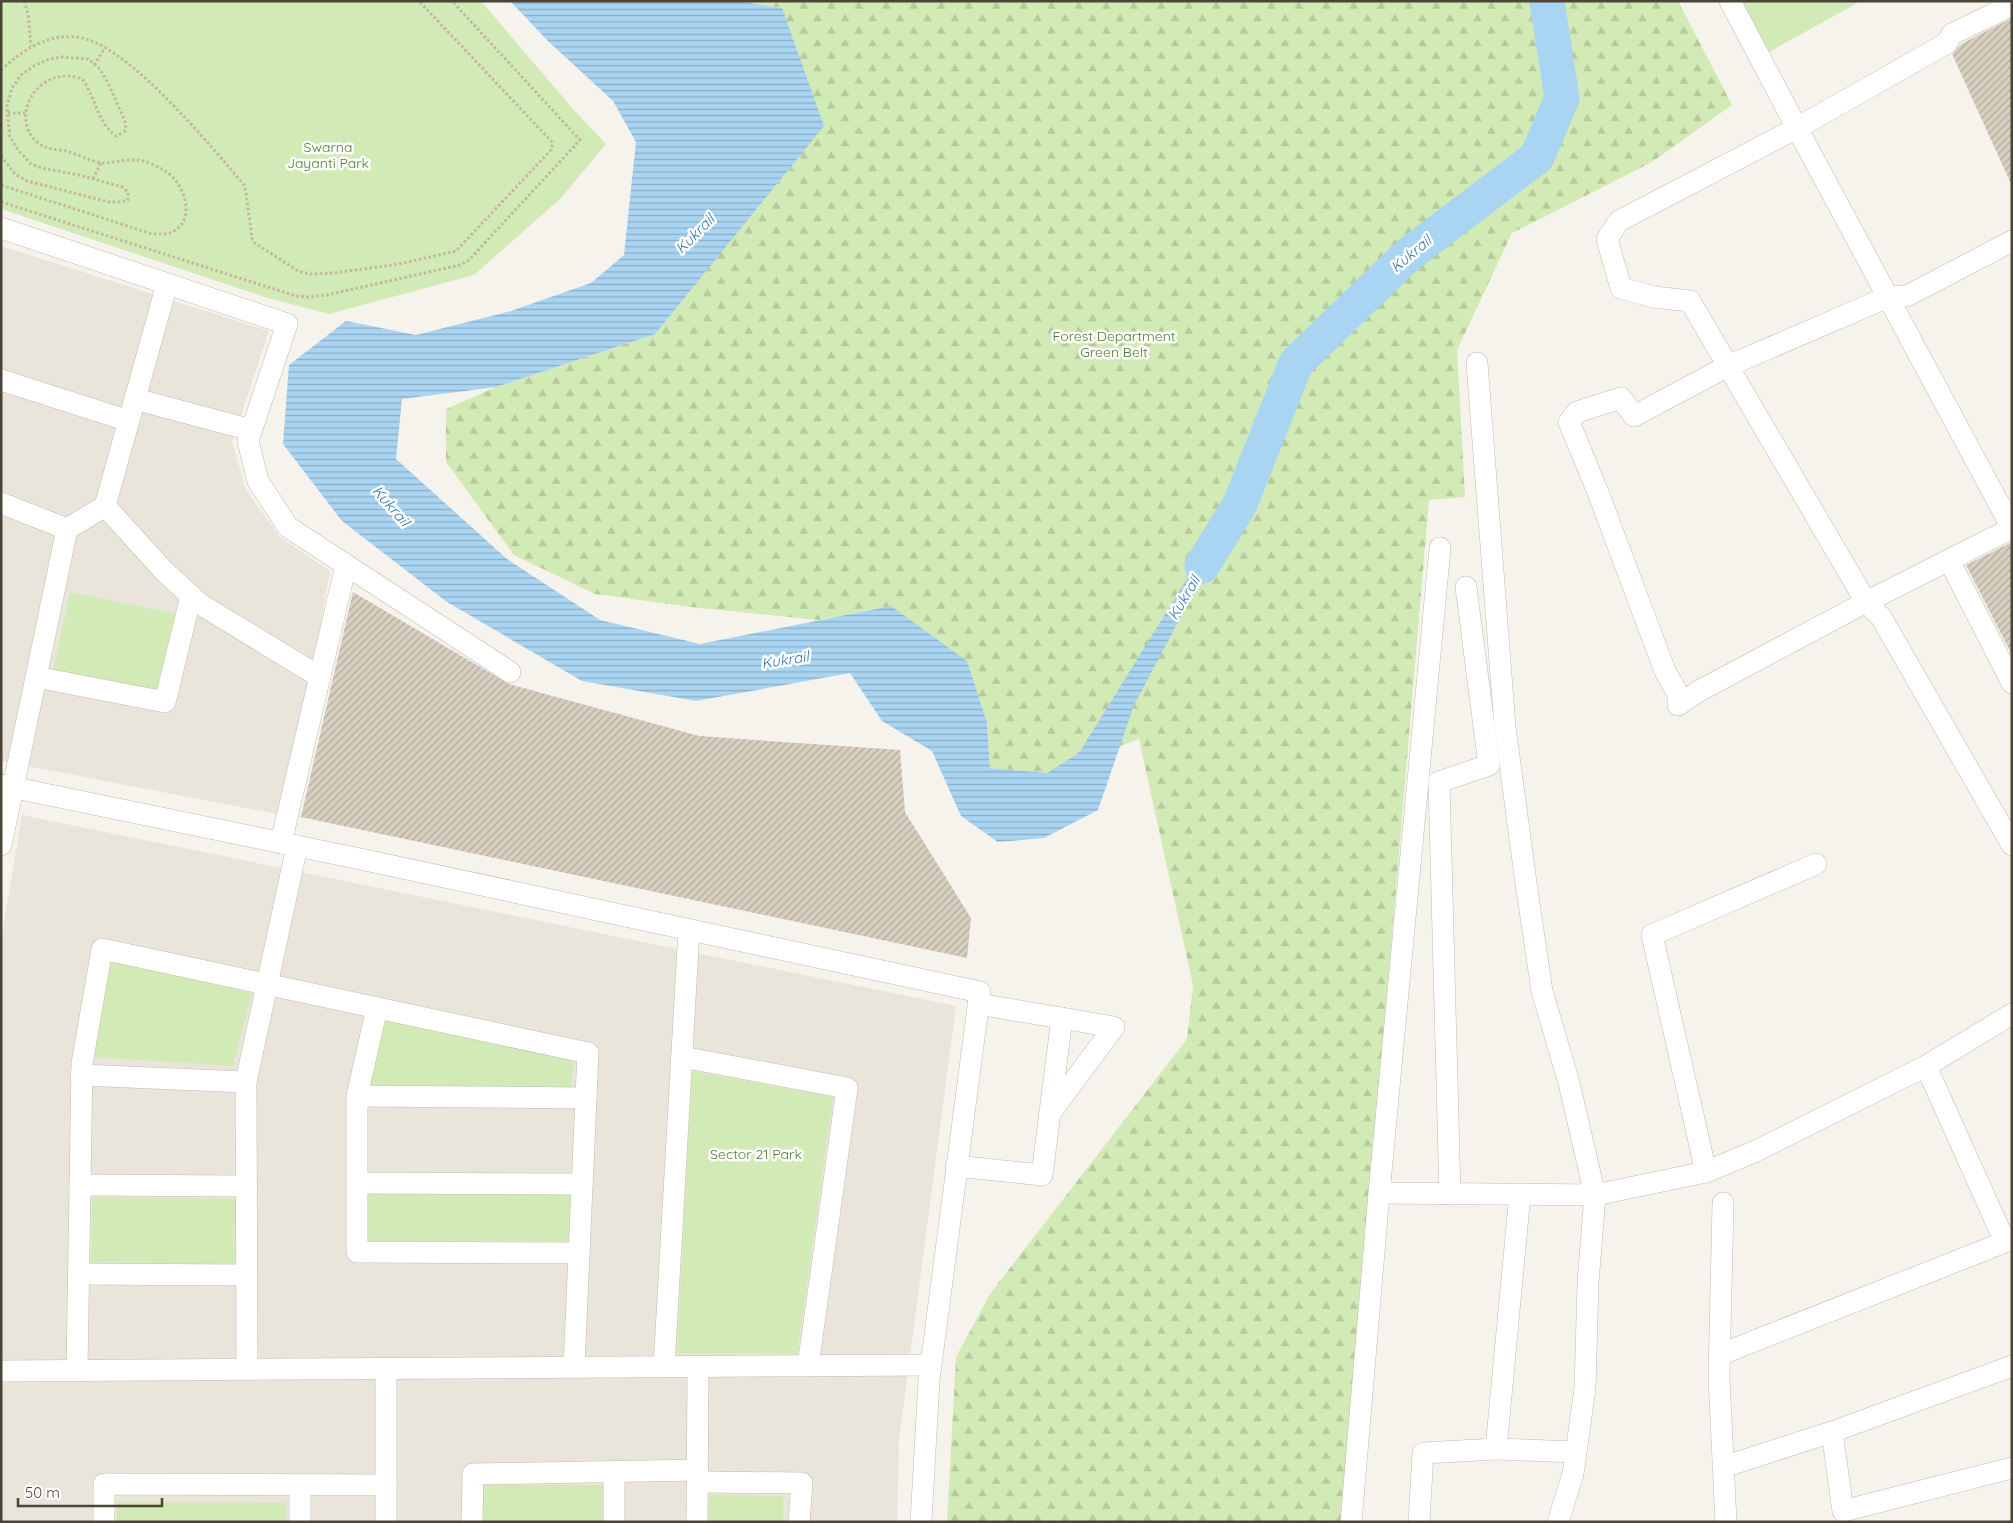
<svg xmlns="http://www.w3.org/2000/svg" width="2013" height="1523" viewBox="0 0 2013 1523" font-family="Quicksand,sans-serif">
<style>
.residential{fill:#eae5da}
.forest{fill:url(#forest-firs)}
.green{fill:#d2eab5}
.water{fill:url(#water-rules)}
.lines{fill:none;stroke-linecap:round;stroke-linejoin:round}
.river{stroke:#a9d4f2;stroke-width:35}
.building{fill:url(#building-hatch)}
.minor-casing{stroke:#c2bbae;stroke-width:22}
.path{stroke:#c4b79f;stroke-width:3;stroke-dasharray:2.5 2.5;stroke-linecap:butt}
.minor{stroke:#fff;stroke-width:21}
.labels{text-anchor:middle;stroke-width:5;stroke-linejoin:round;paint-order:stroke}
.park-label{font-size:14px;fill:#4a7f2a;stroke:#fff}
.water-label{font-size:15px;font-style:italic;fill:#2e7ab2;stroke:#fff}
</style>
<defs>
<pattern id="forest-firs" width="22" height="20" patternUnits="userSpaceOnUse" patternTransform="scale(1.25)"><rect width="22" height="20" fill="#d2eab5"/><path d="M5 1l3.5 6h-7zM16 11l3.5 6h-7z" fill="#b6ca9c"/></pattern>
<pattern id="water-rules" width="6" height="5" patternUnits="userSpaceOnUse" patternTransform="scale(1.25)"><rect width="6" height="5" fill="#a9d4f2"/><path d="M0 2.5h6" fill="none" stroke="#8caec5"/></pattern>
<pattern id="building-hatch" width="6" height="6" patternUnits="userSpaceOnUse" patternTransform="scale(1.25)"><rect width="6" height="6" fill="#d8cfc1"/><path d="M-1 1l2-2M0 6l6-6M5 7l2-2" fill="none" stroke="#b1aa9e"/></pattern>
</defs>
<rect width="100%" height="100%" fill="#f6f3ec"/>
<g class="residential">
<polygon points="1,246 269,331 232,442 246,490 280,537 330,571 287,816 1,761"/>
<polygon points="22,815 956,1006 899,1440 897,1522 1,1522 1,940"/>
</g>
<polygon class="forest" points="737,1 1678,1 1732,105 1652,162 1512,233 1457,350 1465,497 1429,500 1342,1522 947,1522 956,1357 990,1294 1187,1039 1193,985 1139,739 1047,773 990,768 987,723 891,606 819,620 691,607 595,594 514,555 446,462 446,409 496,387 655,334 782,8"/>
<g class="green">
<polygon points="1,1 481,1 573,109 606,144 561,198 474,275 329,314 268,298 1,209"/>
<polygon points="1730,1 1861,1 1760,57"/>
<polygon points="70,592 177,614 161,695 53,672"/>
<polygon points="111,961 252,993 233,1066 93,1057"/>
<polygon points="383,1020 574,1060 571,1089 367,1086"/>
<polygon points="692,1071 833,1097 797,1354 677,1353"/>
<rect x="368" y="1192" width="202" height="49"/>
<polygon points="92,1197 236,1199 235,1264 91,1262"/>
<rect x="481" y="1485" width="123" height="37"/>
<polygon points="709,1495 783,1496 783,1522 709,1522"/>
<polygon points="117,1502 286,1503 286,1522 117,1522"/>
</g>
<polygon class="water" points="510,1 737,1 782,8 824,126 655,334 496,387 402,399 396,459 507,559 600,620 700,644 891,606 967,661 987,723 990,768 1047,773 1079,753 1208,545 1227,524 1216,551 1134,705 1098,810 1044,838 998,842 961,816 932,751 882,721 850,673 696,701 582,681 447,602 342,521 283,444 289,365 346,321 416,335 511,311 591,283 624,255 636,142 613,101 548,41"/>
<g class="lines">
<polyline class="river" points="1202,566 1240,504 1296,363 1408,255 1537,157 1562,98 1547,1"/>
</g>
<g class="building">
<polygon points="2012,18 2012,186 1952,54 1961,44"/>
<polygon points="2012,542 2012,655 1966,565"/>
<polygon points="353,592 509,684 699,736 900,750 905,812 971,918 967,958 301,817"/>
</g>
<g class="lines">
<g class="minor-casing">
<g id="minor">
<polyline points="1730,1 1797,128 1619,221 1607,239 1621,288 1654,297 1690,301 1728,366 1634,416 1621,398 1577,412 1569,422 1599,495 1665,671 1678,694 1678,705 1699,691 1866,602 2012,528"/>
<polyline points="2005,1 2004,9 1952,34 1947,43 1797,128 2012,528"/>
<polyline points="1,228 287,324 248,441 258,481 288,527 510,672"/>
<polyline points="2012,241 1907,296 1888,297 1728,366 1866,602 1881,617 2012,845"/>
<polyline points="1477,363 1505,727 1526,883 1542,991 1569,1083 1595,1195 1588,1283 1585,1388 1573,1474 1558,1522"/>
<polyline points="1,380 129,421"/>
<polyline points="135,399 251,430"/>
<polyline points="1,503 67,529"/>
<polyline points="105,506 164,571 200,604 320,677"/>
<polyline points="1949,560 2012,683"/>
<polyline points="36,677 165,702 191,596"/>
<polyline points="1,785 365,860 980,992 929,1380 921,1522"/>
<polyline points="281,843 346,565"/>
<polyline points="1,845 67,529 105,506 167,284"/>
<polyline points="978,1004 1114,1027 1051,1112"/>
<polyline points="377,1008 357,1096 357,1252 579,1253"/>
<polyline points="682,1057 847,1088 808,1366"/>
<polyline points="81,1075 246,1082"/>
<polyline points="357,1096 586,1098"/>
<polyline points="956,1166 1042,1175 1062,1018"/>
<polyline points="1706,1172 1652,935 1816,864"/>
<polyline points="358,1183 582,1184"/>
<polyline points="80,1185 247,1186"/>
<polyline points="1379,1193 1595,1195 1706,1172 1756,1151 1926,1066 2012,1014"/>
<polyline points="1450,1194 1439,782 1489,765 1466,587"/>
<polyline points="1520,1194 1496,1449 1576,1452"/>
<polyline points="1723,1203 1719,1378 1726,1522"/>
<polyline points="78,1274 247,1275"/>
<polyline points="1719,1355 2005,1242 1926,1066"/>
<polyline points="664,1367 689,930"/>
<polyline points="247,1369 246,1082 297,846"/>
<polyline points="77,1370 82,1064 102,949 588,1053 574,1367"/>
<polyline points="1,1371 931,1365"/>
<polyline points="1832,1432 2012,1366"/>
<polyline points="1723,1467 1832,1432 1843,1511 2012,1468"/>
<polyline points="698,1482 802,1483 799,1522"/>
<polyline points="300,1485 300,1522"/>
<polyline points="104,1522 104,1484 386,1485"/>
<polyline points="386,1522 386,1369"/>
<polyline points="472,1522 473,1474 698,1470"/>
<polyline points="614,1522 614,1471"/>
<polyline points="697,1522 698,1367"/>
<polyline points="1351,1522 1379,1193 1440,548"/>
<polyline points="1419,1522 1423,1453 1496,1449"/>
</g>
</g>
<g class="path">
<polyline points="24,1 28,13 31,46"/>
<polyline points="94,65 105,48"/>
<path d="M1,70C25,48 53,30 86,39C134,53 211,146 244,185L246,193L252,239L255,243L298,271L311,274L334,273L399,264L456,251L552,149V142L419,1"/>
<polyline points="8,113 27,113"/>
<path d="M1,156L15,174L27,181L109,202H120L128,200V192L122,187L79,175L42,168L31,164L18,150L10,137L7,105L12,88L21,75L34,66L49,59L62,57L88,59L100,69L110,87L126,124L125,131L116,136C96,121 96,97 82,79C39,63 7,117 38,143C47,150 56,149 66,151C78,154 91,162 103,163C114,163 125,159 137,160C145,160 158,167 165,171C183,181 197,218 174,231C167,235 160,234 152,234L1,185"/>
<polyline points="93,179 101,163"/>
<polyline points="1,202 296,296 306,297 327,295 460,265 469,260 580,140 452,1"/>
</g>
<use href="#minor" class="minor"/>
</g>
<g class="labels">
<g class="park-label">
<text x="328" y="152">Swarna<tspan x="328" dy="16">Jayanti Park</tspan></text>
<text x="1114" y="341">Forest Department<tspan x="1114" dy="16">Green Belt</tspan></text>
<text x="756" y="1159">Sector 21 Park</text>
</g>
<g class="water-label">
<text transform="translate(695 234) rotate(-45)" y="5">Kukrail</text>
<text transform="translate(1411 254) rotate(-40)" y="5">Kukrail</text>
<text transform="translate(391 506) rotate(49)" y="5">Kukrail</text>
<text transform="translate(1184 598) rotate(-59)" y="5">Kukrail</text>
<text transform="translate(785 660) rotate(-9)" y="5">Kukrail</text>
</g>
</g>
<rect width="2013" height="1523" fill="none" stroke="#4b4439" stroke-width="5"/>
<path d="M18 1498v8h144v-8" fill="none" stroke="#4b4439" stroke-width="2.5"/>
<text x="25" y="1498" font-size="15" fill="#4b4439" stroke="#ffffff" stroke-width="4" paint-order="stroke">50 m</text>
</svg>
